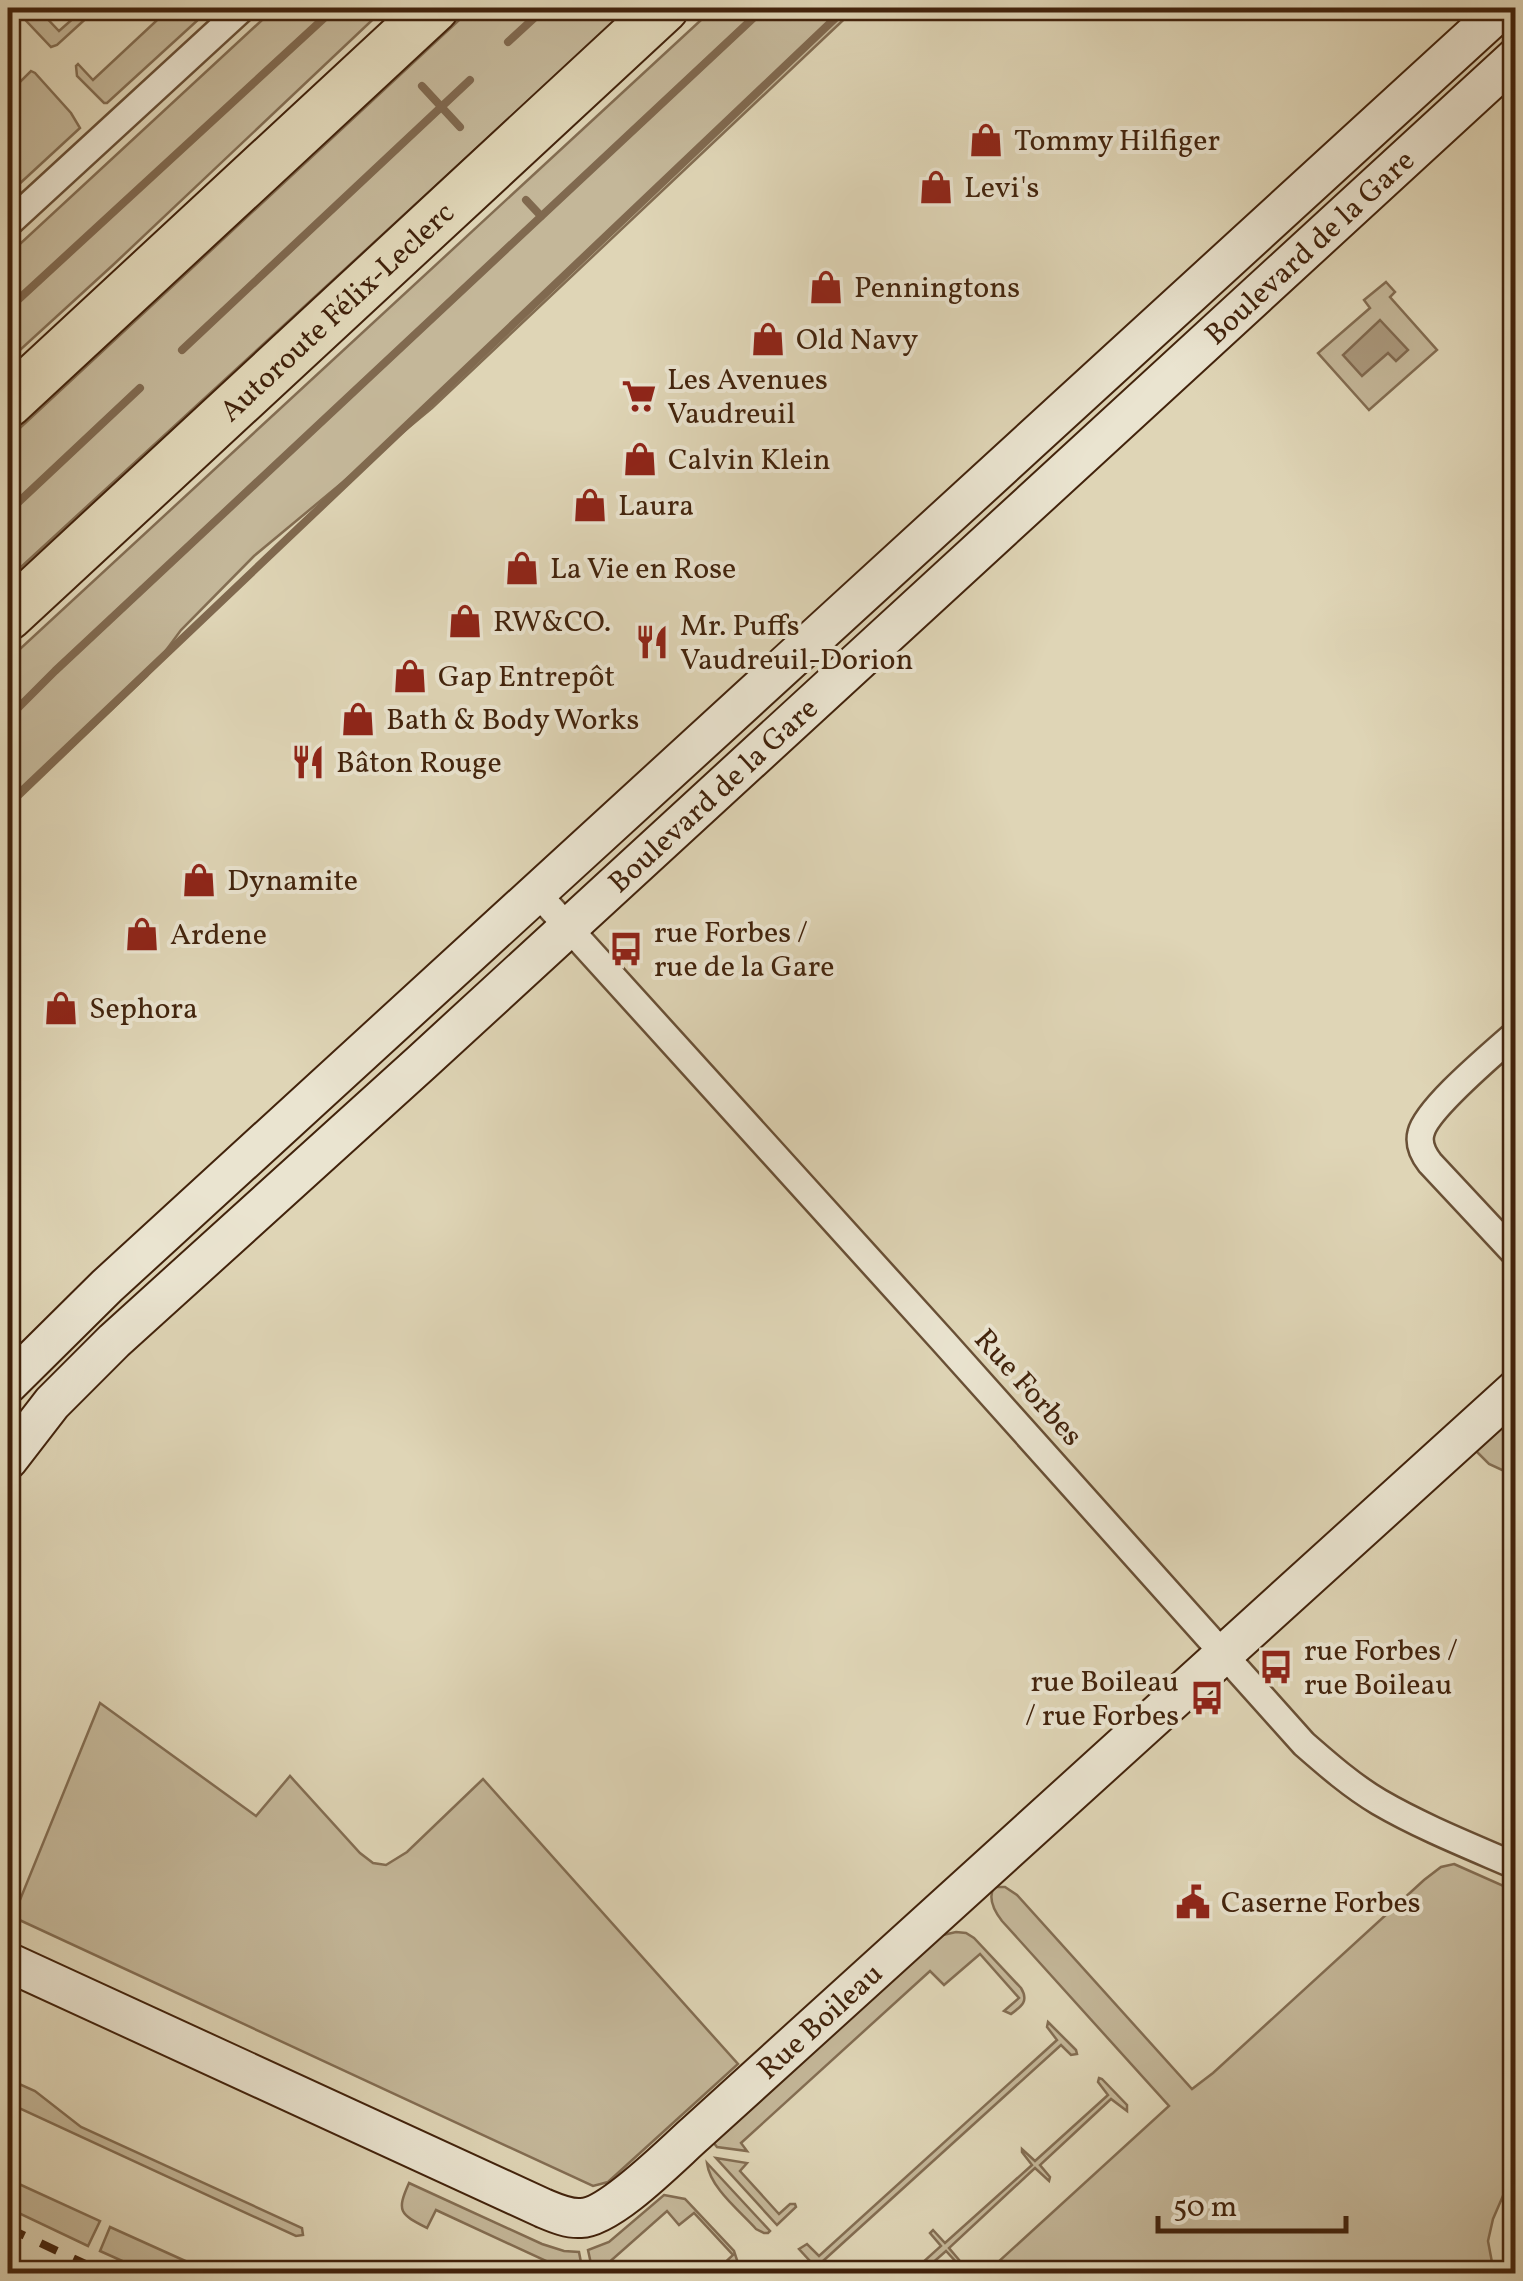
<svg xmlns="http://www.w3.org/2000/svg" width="1523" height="2281" viewBox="0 0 1523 2281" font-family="Vollkorn,serif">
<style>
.green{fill:#c4b799;stroke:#836d52;stroke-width:2.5}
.water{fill:#aa987c;stroke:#80694f;stroke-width:2.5}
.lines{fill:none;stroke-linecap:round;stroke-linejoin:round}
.stream{stroke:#80694f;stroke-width:8}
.street-casing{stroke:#695036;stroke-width:30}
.secondary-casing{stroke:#42230c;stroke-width:42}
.highway-casing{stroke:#42230c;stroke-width:52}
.street{stroke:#eae4d0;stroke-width:25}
.secondary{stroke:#eae4d0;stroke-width:38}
.highway{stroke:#dfd5b6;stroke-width:48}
.rail{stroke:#42230c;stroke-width:8;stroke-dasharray:18 18;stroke-linecap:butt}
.labels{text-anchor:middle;stroke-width:8;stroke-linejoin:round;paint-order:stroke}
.poi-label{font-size:30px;fill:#42230c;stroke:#eae4d0;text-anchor:start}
.street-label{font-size:30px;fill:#42230c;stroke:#eae4d0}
</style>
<rect width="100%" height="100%" fill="#dfd5b6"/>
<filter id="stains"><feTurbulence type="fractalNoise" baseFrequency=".002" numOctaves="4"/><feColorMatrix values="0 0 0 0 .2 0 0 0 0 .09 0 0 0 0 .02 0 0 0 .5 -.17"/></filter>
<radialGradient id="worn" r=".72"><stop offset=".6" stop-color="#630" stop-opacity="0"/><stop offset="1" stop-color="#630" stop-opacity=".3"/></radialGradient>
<g class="green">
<polygon points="14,8 37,8 59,31 85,8 92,13 57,45 51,47"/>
<polygon points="170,8 211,8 107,103 104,103 77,76 76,66 78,64 93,80"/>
<polygon points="275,8 385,8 113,265 8,361 8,255"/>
<polygon points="472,8 629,8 8,579 8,439"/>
<polygon points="714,8 856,8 432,408 254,556 181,630 147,676 8,809 8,660"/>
<polygon points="31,71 35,73 71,113 80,128 16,187 8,188 8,75 17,85"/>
<polygon points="1386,282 1395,292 1390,297 1437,350 1369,410 1318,353 1370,308 1364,300"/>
<polygon points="1515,1414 1515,1476 1489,1464 1475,1450"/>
<polygon points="100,1703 256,1816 290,1776 360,1853 373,1863 386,1865 407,1852 483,1779 738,2064 608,2182 593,2186 13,1917"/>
<path d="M1454,1864L1515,1891V2168L1493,2219L1488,2241L1494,2273L985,2274L1169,2106L1002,1921C995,1912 987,1899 994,1887H1005L1017,1895L1192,2089L1213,2073L1424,1880L1441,1867Z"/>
<path d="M956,1932L966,1933L974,1938L1021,1988C1029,2001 1022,2006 1011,2014L1004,2011L1019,1998L980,1954L944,1985L930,1971L741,2143L747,2151L717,2147L713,2142L930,1945L943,1935Z"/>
<polygon points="1048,2022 1076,2050 1077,2054 1071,2055 1061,2045 823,2261 832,2273 821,2273 799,2249 807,2244 819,2256 1057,2040 1047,2027"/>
<polygon points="1099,2078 1102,2079 1127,2105 1127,2111 1111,2099 1040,2165 1050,2177 1049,2181 1035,2168 949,2248 960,2261 958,2264 946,2251 921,2273 911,2273 941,2246 930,2233 933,2230 945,2243 1032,2165 1022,2152 1022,2149 1035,2161 1108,2095 1098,2082"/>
<polygon points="8,2079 35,2091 81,2127 302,2228 303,2235 296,2236 8,2103"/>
<polygon points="716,2158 747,2163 740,2171 779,2214 790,2204 795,2204 796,2207 777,2225"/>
<path d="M707,2163L770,2231L768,2233H764L756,2229C740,2211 710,2188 707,2163Z"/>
<polygon points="8,2179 100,2221 88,2246 8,2208"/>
<path d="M409,2183L542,2244L564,2251L579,2252L583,2273H572L436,2210L427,2228C400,2214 396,2212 409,2183Z"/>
<polygon points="664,2195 685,2199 734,2251 737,2260 728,2272 720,2271 719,2268 733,2255 694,2213 679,2225 667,2211 597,2273 593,2273 588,2250 609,2242"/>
<polygon points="110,2227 212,2273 149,2273 100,2251"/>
</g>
<polygon class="water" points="1380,320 1408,350 1396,361 1388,353 1362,376 1343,355"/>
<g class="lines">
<g class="stream">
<polyline points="348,8 353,14"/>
<polyline points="508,42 545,8"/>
<polyline points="422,86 460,127"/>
<polyline points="526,200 541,216"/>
<polyline points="8,309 335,8"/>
<polyline points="182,350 470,80"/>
<polyline points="8,512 140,388"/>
<polyline points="8,718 55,671 764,8"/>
<polyline points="8,804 846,8"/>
</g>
<g class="street-casing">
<g id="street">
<polyline points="8,224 243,8"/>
<path d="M537,893L944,1342L1304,1744C1328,1765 1352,1786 1379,1802C1422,1827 1470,1846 1516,1866"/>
<path d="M1516,1033C1494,1053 1427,1108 1421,1133C1418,1144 1423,1154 1430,1163L1516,1255"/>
</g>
</g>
<g class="secondary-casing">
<g id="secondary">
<polyline points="8,1384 107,1286 1503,8"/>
<path id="s1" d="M8,1460L52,1403L114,1341L422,1062L1516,57"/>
<path id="s2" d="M8,1962L543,2208C555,2213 568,2219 581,2218C611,2217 672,2154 696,2133L1516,1389"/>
</g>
</g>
<g class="highway-casing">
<g id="highway">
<polyline points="8,403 434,8"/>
<path id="s3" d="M8,616L664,8"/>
</g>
</g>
<use href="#street" class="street"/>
<use href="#secondary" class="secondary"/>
<use href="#highway" class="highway"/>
<polyline class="rail" points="8,2228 107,2274"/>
</g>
<defs>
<g id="shop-bare" transform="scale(2.7)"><path d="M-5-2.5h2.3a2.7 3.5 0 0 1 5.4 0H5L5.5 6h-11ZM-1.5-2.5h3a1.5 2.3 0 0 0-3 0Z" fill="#8f2418" stroke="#eae4d0" stroke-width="2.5" paint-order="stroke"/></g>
<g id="supermarket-bare" transform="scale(2.7)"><path d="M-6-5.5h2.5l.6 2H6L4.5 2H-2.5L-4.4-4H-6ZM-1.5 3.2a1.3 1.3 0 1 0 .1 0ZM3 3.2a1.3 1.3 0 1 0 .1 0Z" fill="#8f2418" stroke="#eae4d0" stroke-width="2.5" paint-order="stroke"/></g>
<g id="restaurant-bare" transform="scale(2.7)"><path d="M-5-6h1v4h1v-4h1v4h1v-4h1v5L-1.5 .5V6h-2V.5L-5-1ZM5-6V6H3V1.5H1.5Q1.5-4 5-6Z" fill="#8f2418" stroke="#eae4d0" stroke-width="2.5" paint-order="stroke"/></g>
<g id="bus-bare" transform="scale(2.7)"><path d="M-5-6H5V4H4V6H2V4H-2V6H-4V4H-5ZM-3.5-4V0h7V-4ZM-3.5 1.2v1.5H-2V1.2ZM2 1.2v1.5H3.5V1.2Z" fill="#8f2418" stroke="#eae4d0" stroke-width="2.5" paint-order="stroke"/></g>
<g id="civic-bare" transform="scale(2.7)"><path d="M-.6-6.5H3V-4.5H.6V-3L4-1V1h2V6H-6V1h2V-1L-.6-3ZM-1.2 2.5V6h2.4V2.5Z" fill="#8f2418" stroke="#eae4d0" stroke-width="2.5" paint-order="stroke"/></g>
</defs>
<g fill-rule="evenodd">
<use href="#shop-bare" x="986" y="140"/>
<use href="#shop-bare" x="936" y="187"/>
<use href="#shop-bare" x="826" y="287"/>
<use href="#shop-bare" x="768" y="339"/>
<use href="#supermarket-bare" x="639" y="396"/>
<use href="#shop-bare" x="640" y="459"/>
<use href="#shop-bare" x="590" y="505"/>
<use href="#shop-bare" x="522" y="568"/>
<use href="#shop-bare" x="465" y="621"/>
<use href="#restaurant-bare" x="652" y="642"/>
<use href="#shop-bare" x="410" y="676"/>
<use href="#shop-bare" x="358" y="719"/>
<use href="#restaurant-bare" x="308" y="762"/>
<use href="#shop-bare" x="199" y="880"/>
<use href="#shop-bare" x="142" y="934"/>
<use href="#bus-bare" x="626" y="949"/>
<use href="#shop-bare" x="61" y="1008"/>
<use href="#bus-bare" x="1276" y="1667"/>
<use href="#bus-bare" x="1207" y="1698"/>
<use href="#civic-bare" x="1193" y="1902"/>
</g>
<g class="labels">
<g class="poi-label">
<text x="1014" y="150">Tommy Hilfiger</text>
<text x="964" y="197">Levi's</text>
<text x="854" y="297">Penningtons</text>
<text x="796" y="349">Old Navy</text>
<text x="667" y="389">Les Avenues<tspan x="667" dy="34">Vaudreuil</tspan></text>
<text x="668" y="469">Calvin Klein</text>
<text x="618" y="515">Laura</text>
<text x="550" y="578">La Vie en Rose</text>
<text x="493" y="631">RW&amp;CO.</text>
<text x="680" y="635">Mr. Puffs<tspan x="680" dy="34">Vaudreuil-Dorion</tspan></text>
<text x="438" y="686">Gap Entrepôt</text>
<text x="386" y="729">Bath &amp; Body Works</text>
<text x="336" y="772">Bâton Rouge</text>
<text x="227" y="890">Dynamite</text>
<text x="654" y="942">rue Forbes /<tspan x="654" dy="34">rue de la Gare</tspan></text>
<text x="170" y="944">Ardene</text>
<text x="89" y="1018">Sephora</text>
<text x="1304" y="1660">rue Forbes /<tspan x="1304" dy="34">rue Boileau</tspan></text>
<text x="1179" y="1691" text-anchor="end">rue Boileau<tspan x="1179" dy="34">/ rue Forbes</tspan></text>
<text x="1221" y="1912">Caserne Forbes</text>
</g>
<g class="street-label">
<text dy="10" stroke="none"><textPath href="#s1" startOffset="1780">Boulevard de la Gare</textPath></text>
<text dy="10" stroke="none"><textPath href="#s3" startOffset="448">Autoroute Félix-Leclerc</textPath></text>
<text dy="10" stroke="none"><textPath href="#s1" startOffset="970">Boulevard de la Gare</textPath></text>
<text transform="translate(1029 1387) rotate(48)" y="10">Rue Forbes</text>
<text dy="10" stroke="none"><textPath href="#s2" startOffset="940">Rue Boileau</textPath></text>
</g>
</g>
<rect width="1523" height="2281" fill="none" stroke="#dfd5b6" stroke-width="40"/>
<rect x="10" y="10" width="1503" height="2261" fill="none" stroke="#42230c" stroke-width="5"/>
<rect x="20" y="20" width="1483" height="2241" fill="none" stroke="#42230c" stroke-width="2.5"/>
<path d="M1158 2216v15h188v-15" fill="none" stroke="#42230c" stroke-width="5"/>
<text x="1173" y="2216" font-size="30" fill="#42230c" stroke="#eae4d0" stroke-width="8" paint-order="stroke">50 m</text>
<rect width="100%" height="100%" filter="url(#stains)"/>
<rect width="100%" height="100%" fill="url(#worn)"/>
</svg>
